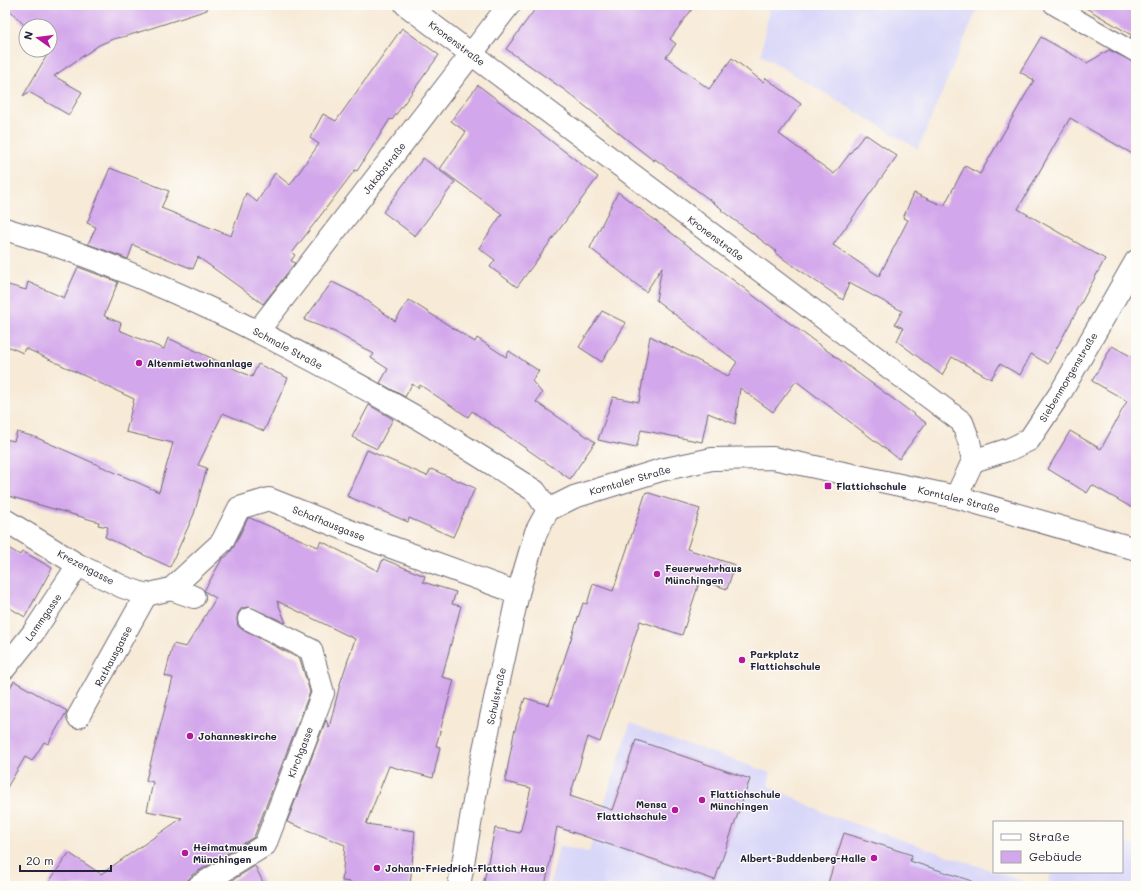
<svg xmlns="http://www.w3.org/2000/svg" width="1141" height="891" viewBox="0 0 1141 891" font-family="Mali,sans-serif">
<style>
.built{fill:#d9d7f8}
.building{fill:#d3a7eb}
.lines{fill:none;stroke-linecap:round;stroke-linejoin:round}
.lane-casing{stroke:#6d6872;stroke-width:20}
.street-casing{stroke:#6d6872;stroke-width:24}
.lane{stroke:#fff;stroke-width:18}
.street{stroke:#fff;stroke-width:22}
.poi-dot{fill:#b5179e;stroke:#fdfcf7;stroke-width:1.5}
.labels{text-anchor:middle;stroke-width:3;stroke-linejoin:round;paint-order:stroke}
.street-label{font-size:10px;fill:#22223b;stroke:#fdfcf7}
.poi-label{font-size:10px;font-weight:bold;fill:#22223b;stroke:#fdfcf7;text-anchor:start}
</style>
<rect width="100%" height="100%" fill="#fdfcf7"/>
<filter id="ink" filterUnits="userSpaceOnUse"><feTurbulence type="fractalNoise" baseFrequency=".025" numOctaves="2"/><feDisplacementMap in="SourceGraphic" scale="8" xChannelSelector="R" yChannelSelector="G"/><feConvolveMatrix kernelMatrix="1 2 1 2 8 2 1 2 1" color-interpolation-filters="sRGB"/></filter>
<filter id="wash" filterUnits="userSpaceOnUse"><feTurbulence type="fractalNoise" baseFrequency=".012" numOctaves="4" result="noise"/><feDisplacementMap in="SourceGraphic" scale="16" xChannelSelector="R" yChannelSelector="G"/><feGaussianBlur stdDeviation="0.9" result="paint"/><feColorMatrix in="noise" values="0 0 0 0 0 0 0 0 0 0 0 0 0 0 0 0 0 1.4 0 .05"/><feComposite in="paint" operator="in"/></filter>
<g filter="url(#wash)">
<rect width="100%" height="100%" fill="#f7ead7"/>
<g class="built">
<polygon points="770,5 979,5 918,149 761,55"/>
<polygon points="630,724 771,773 768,785 829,815 1037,886 550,886 559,846 589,852"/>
<polygon points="1122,842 1136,847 1136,886 1047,886 1051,872 1122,872"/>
</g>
<g id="blocks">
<g class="building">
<polygon points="5,5 207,5 207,10 127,36 113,39 99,45 54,76 82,92 69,115 29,92 23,96 50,50 50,26 26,27"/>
<polygon points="538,5 695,5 670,39 676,44 666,57 709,89 732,58 763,82 766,78 801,104 779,134 834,174 865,134 897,156 833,245 879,276 908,220 903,218 914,193 944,206 965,166 980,174 1034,80 1020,72 1041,37 1087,63 1109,50 1136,63 1136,156 1070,118 1018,209 1105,259 1048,364 1031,354 1020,375 1000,364 991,379 952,357 942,375 897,341 903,328 895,324 902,311 849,283 843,300 775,253 776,251 721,210 722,209 655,159 654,161 566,91 506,49"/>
<polygon points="1081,5 1136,5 1136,41 1130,37 1133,36"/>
<polygon points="402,28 439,55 392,120 390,119 357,171 355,170 292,253 295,255 291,261 295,263 263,304 198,257 193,269 133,245 128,259 88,244 96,227 87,223 110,168 169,191 161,208 231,236 246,193 257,202 275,173 290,185 319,144 310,138 323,114 336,121"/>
<polygon points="478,85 598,177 517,287 490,267 495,260 479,248 502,214 440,169 466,132 451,121"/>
<polygon points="423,158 455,182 415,236 383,212"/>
<polygon points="618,192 784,319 926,423 899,459 796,381 773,412 740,388 735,424 708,413 702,442 641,430 636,448 598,440 613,397 639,402 650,336 728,376 737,362 656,300 662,267 646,292 590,248"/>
<polygon points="78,267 118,282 104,316 121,323 119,330 164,349 168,338 252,377 258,364 288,378 264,431 223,413 198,465 207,468 194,514 170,567 105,537 108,527 98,525 99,522 5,495 5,439 14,441 17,432 35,437 159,492 173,443 126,432 134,399 25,348 23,353 5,345 5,284 26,290 28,282 64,298"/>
<polygon points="332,282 361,296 395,321 409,300 475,342 477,338 506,357 509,351 539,371 532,381 542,393 536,402 595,442 570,479 472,411 468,417 420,385 418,388 412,384 405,397 380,383 388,369 371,358 374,354 335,332 304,320"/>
<polygon points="602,311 626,323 602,362 579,347"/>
<polygon points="1112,346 1136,359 1136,510 1092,485 1087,493 1048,469 1070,431 1101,449 1127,401 1092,381"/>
<polygon points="369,405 393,419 377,449 352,437"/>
<polygon points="367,450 427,476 431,469 475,488 453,537 409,518 408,522 347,496"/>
<polygon points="646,492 700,509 687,549 735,565 727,589 700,580 682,635 640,621 600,742 588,737 570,796 612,810 636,740 750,779 715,880 557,827 545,886 483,886 495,828 520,833 531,788 505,782 514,733 525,698 549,705 583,603 587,604 593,584 613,591"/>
<polygon points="248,518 250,518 318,547 321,541 378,571 383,559 425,576 423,582 456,592 452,604 461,606 442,677 454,680 436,746 440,747 433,778 389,766 366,824 415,831 410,886 351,886 351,882 342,881 345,845 287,822 326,720 329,728 340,684 355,639 277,601 286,623 249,607 242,608 238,613 237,619 238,626 243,630 300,659 310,692 254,837 192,875 188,880 187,886 46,886 69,853 101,874 182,818 147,811 153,782 146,780 173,678 165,676 173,644 186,647 216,598 204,591 222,559 227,556 233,548"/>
<polygon points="5,546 20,555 22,551 52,568 25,617 5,605"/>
<polygon points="14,681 67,711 48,744 44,742 32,761 25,757 5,791 5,697"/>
<polygon points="844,833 912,855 910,861 972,881 971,886 827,886"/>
<polygon points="255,866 265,886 223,886"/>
</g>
</g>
</g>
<g filter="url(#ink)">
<use href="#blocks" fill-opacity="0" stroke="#6d6872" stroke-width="1"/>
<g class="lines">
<g class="lane-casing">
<polyline id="lane" points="1053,5 1136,53"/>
</g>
<g class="street-casing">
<g id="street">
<polyline points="406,5 962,422 969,441 973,461 956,497"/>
<path d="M5,229C149,272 284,342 414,416C455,440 495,466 535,491L548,510"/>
<polyline points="258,331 509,5"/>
<polyline points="973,461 1010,449 1029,440 1061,392 1136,261"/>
<polyline points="5,520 78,565 123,587 146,595 171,589 222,542 239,508 269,499 380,543 518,593"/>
<polyline points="171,589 194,597"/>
<polyline points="5,668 33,633 78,565"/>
<polyline points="78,717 146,595"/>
<polyline points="199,886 265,845 323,693 311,650 249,619"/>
<polyline points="459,886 480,768 518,593 536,532 548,510 574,497 661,470 712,459 773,458 956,497 1136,549"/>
</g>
</g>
<use href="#lane" class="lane"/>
<use href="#street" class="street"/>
</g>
</g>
<g class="poi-dot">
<circle cx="139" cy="363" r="4"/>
<rect x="824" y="482" width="8" height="8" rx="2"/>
<circle cx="657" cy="574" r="4"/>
<circle cx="742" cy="660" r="4"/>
<circle cx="190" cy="736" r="4"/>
<circle cx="702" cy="800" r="4"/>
<circle cx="675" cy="810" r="4"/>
<circle cx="185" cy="853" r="4"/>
<circle cx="874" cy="858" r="4"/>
<circle cx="377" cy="868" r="4"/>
</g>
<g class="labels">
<g class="street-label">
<text transform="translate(457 43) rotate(37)" y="4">Kronenstraße</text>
<text transform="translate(384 168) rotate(-52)" y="4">Jakobstraße</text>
<text transform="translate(716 238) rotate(37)" y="4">Kronenstraße</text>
<text transform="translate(288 348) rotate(28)" y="4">Schmale Straße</text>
<text transform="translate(1068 377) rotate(-59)" y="4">Siebenmorgenstraße</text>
<text transform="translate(630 480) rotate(-16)" y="4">Korntaler Straße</text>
<text transform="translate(959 499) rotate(14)" y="4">Korntaler Straße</text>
<text transform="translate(329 523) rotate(22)" y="4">Schafhausgasse</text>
<text transform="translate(86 567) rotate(28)" y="4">Krezengasse</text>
<text transform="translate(43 617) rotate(-55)" y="4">Lammgasse</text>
<text transform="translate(113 656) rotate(-62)" y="4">Rathausgasse</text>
<text transform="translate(496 696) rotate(-78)" y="4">Schulstraße</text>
<text transform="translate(300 752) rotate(-69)" y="4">Kirchgasse</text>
</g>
<g class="poi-label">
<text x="147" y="367">Altenmietwohnanlage</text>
<text x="836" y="490">Flattichschule</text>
<text x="665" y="572">Feuerwehrhaus<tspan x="665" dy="12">Münchingen</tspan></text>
<text x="750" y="658">Parkplatz<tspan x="750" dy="12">Flattichschule</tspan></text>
<text x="198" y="740">Johanneskirche</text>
<text x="710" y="798">Flattichschule<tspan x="710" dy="12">Münchingen</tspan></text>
<text x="667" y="808" text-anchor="end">Mensa<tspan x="667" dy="12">Flattichschule</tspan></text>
<text x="193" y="851">Heimatmuseum<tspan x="193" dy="12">Münchingen</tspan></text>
<text x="866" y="862" text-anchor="end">Albert-Buddenberg-Halle</text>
<text x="385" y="872">Johann-Friedrich-Flattich Haus</text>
</g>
</g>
<rect width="1141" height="891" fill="none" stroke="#fdfcf7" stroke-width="20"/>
<rect x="993" y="821" width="130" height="52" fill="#fdfcf7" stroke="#a5a5ac"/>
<rect x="1001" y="834" width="20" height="6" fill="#ffffff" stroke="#a5a5ac"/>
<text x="1029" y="841" font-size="12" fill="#22223b">Straße</text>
<rect x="1001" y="851" width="20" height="12" fill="#d3a7eb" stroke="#a5a5ac"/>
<text x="1029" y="861" font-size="12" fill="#22223b">Gebäude</text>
<g transform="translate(38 38) rotate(284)"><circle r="19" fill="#fdfcf7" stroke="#a5a5ac"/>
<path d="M0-3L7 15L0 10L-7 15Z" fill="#b5179e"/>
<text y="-6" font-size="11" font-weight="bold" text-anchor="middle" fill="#22223b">N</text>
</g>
<path d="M20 865v6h91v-6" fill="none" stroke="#22223b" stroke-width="2"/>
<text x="26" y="865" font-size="12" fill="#22223b" stroke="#fdfcf7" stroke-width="3" paint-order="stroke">20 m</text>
</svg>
